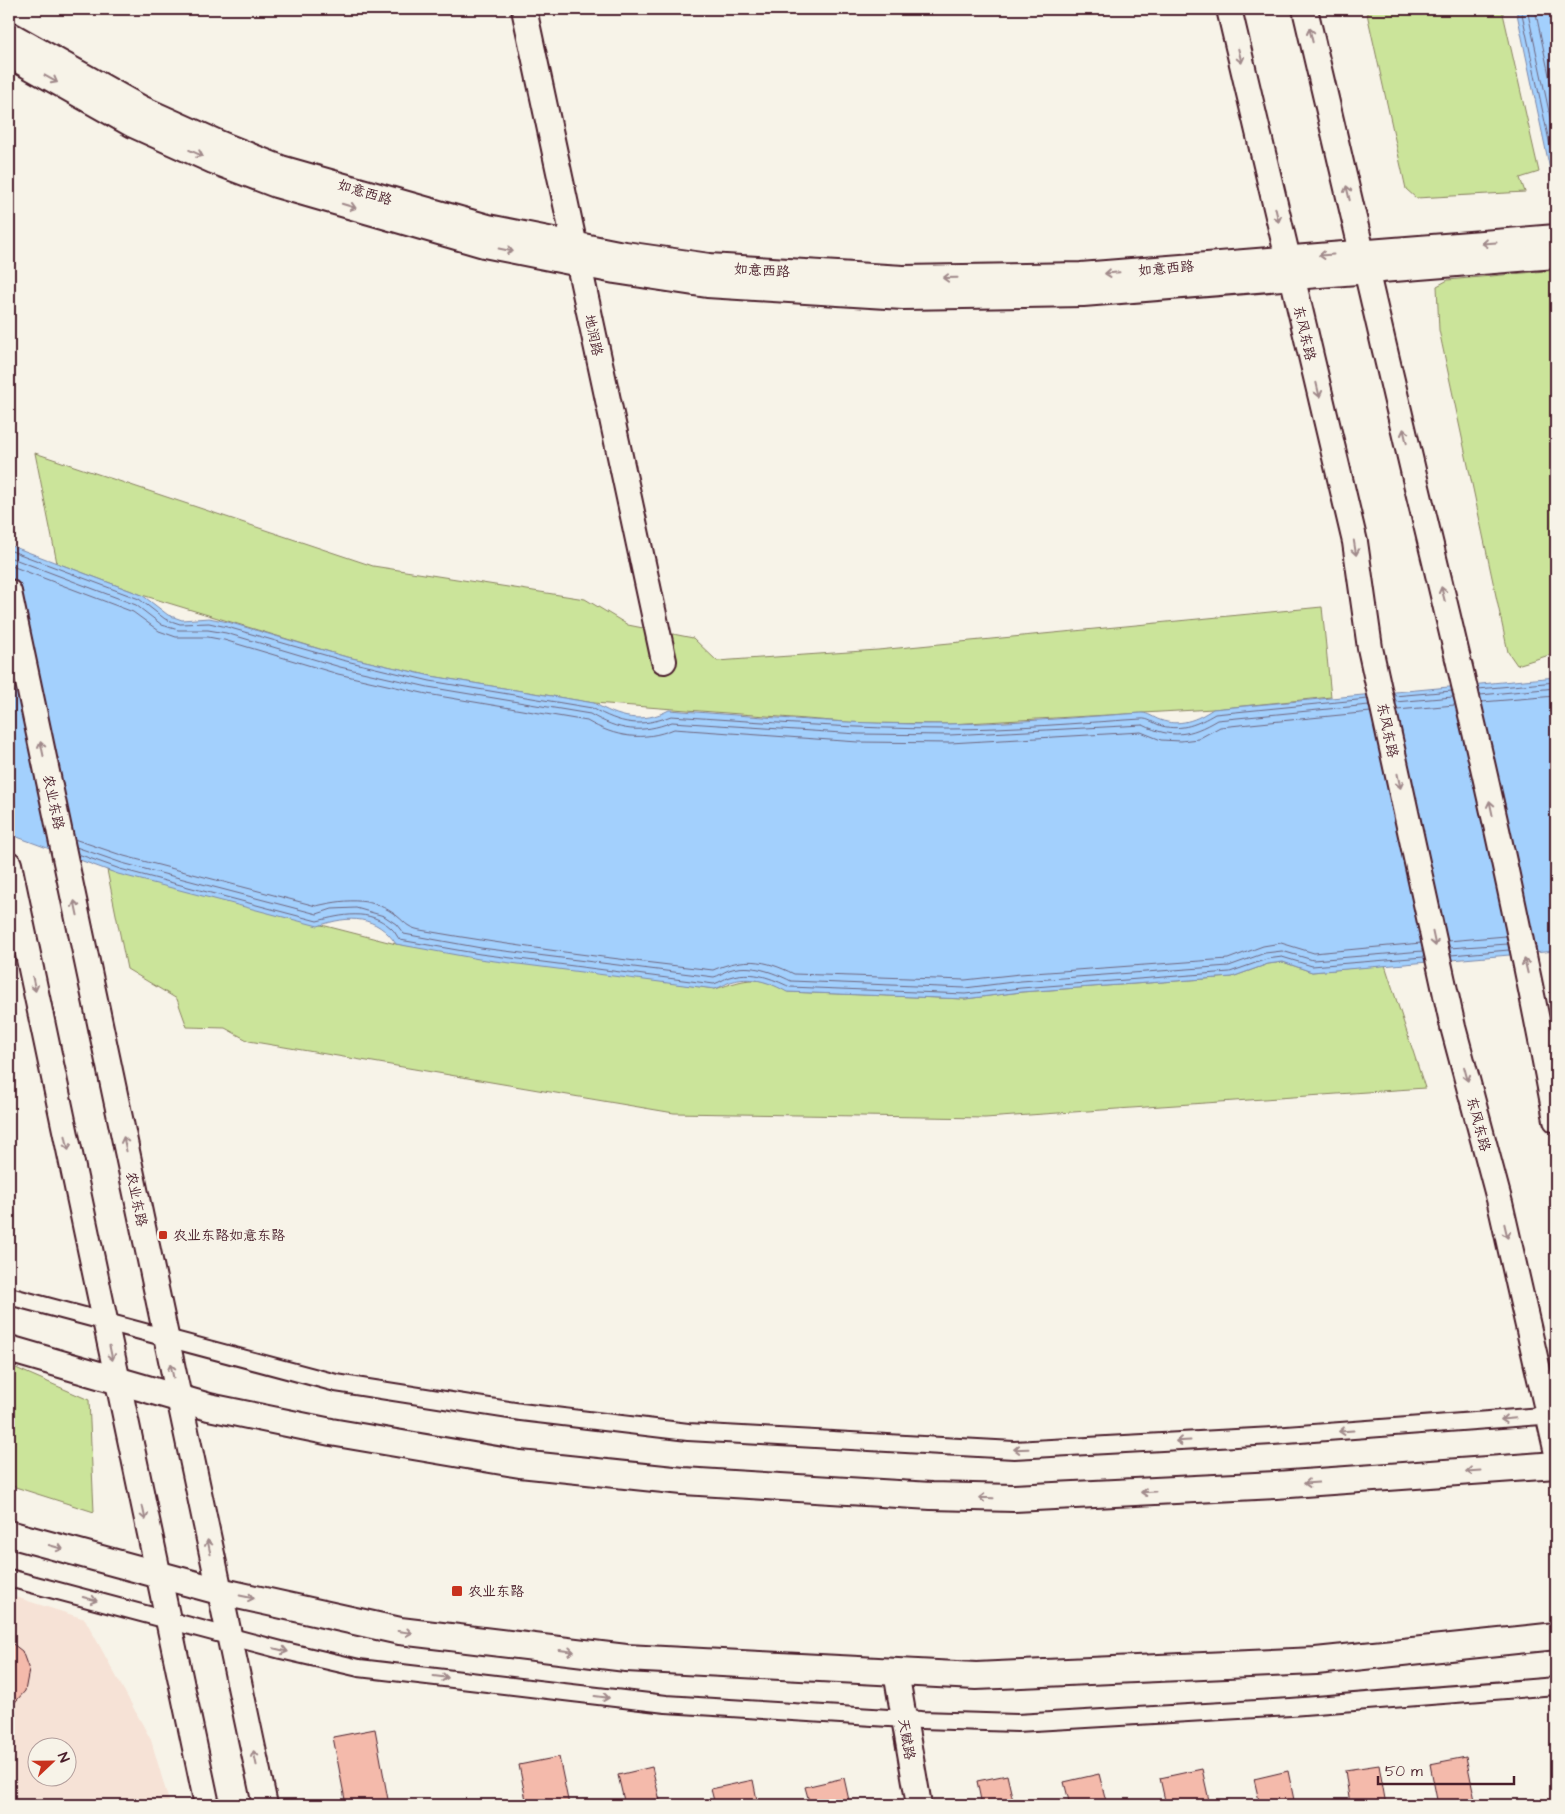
<svg xmlns="http://www.w3.org/2000/svg" width="1565" height="1814" viewBox="0 0 1565 1814" font-family="'Architects Daughter','LXGW WenKai TC',sans-serif">
<style>
.built{fill:#f6e2d6;fill-rule:evenodd}
.green{fill:#cbe49a;stroke:#8a8262}
.water{fill:#a3d0fd;stroke:#7f89a9}
.lines{fill:none;stroke-linecap:round;stroke-linejoin:round}
.shore{stroke:#6e667f;stroke-width:1}
.building{fill:#f4baab;stroke:#4a1f2b}
.street-casing{stroke:#4a1f2b;stroke-width:20}
.secondary-casing{stroke:#4a1f2b;stroke-width:28}
.primary-casing{stroke:#4a1f2b;stroke-width:30}
.street{stroke:#f7f3e8;stroke-width:16}
.secondary{stroke:#f7f3e8;stroke-width:24}
.primary{stroke:#f7f3e8;stroke-width:26}
.oneway{stroke:#a0898a}
.poi-dot{fill:#c8321e;stroke:#f7f3e8;stroke-width:2}
.labels{text-anchor:middle;stroke-width:4.5;stroke-linejoin:round;paint-order:stroke}
.street-label{font-size:14px;fill:#4a1f2b;stroke:#f7f3e8}
.poi-label{font-size:14px;fill:#4a1f2b;stroke:#f7f3e8;text-anchor:start}
</style>
<rect width="100%" height="100%" fill="#f7f3e8"/>
<filter id="ink" filterUnits="userSpaceOnUse"><feTurbulence type="fractalNoise" baseFrequency=".02" numOctaves="2"/><feDisplacementMap in="SourceGraphic" scale="10" xChannelSelector="R" yChannelSelector="G"/><feConvolveMatrix kernelMatrix="1 2 1 2 8 2 1 2 1" color-interpolation-filters="sRGB"/></filter>
<g filter="url(#ink)">
<path class="built" d="M9,1595L85,1619L151,1740L170,1805H9ZM38,1746H68V1776H38Z"/>
<g class="green">
<polygon points="1366,9 1502,9 1539,172 1520,178 1525,192 1416,198 1406,189"/>
<polygon points="1556,270 1556,653 1517,665 1508,652 1439,330 1437,286 1448,280"/>
<polygon points="35,453 373,566 585,599 628,625 693,638 717,661 878,650 1322,607 1331,697 1213,709 950,724 859,723 594,703 431,676 343,656 142,595 57,563"/>
<path d="M107,870L396,944L715,989C748,979 756,974 788,992L965,999L1021,992L1232,977L1268,964L1283,962L1312,972L1385,965L1425,1088L985,1118L674,1113L249,1041L225,1028L187,1027L177,999L127,969Z"/>
<polygon points="9,1365 89,1400 94,1512 9,1485"/>
</g>
<g class="water">
<polygon points="1516,9 1556,9 1556,198"/>
<path d="M9,545L142,595L168,615L182,620L209,618L228,622L343,656L431,676L594,703C618,718 643,724 669,710C763,717 856,725 949,724C1014,723 1078,717 1142,713C1148,713 1154,718 1160,720C1179,727 1197,720 1213,709L1556,677V951L1312,972L1283,962L1268,964L1232,977L1021,992L965,999L787,992C771,983 753,976 734,981C727,982 722,987 715,989L479,959L396,944C377,915 349,915 318,926L118,874L9,834Z"/>
</g>
<g class="lines">
<g class="shore">
<polyline points="1521,9 1556,174"/>
<polyline points="1527,9 1556,144"/>
<polyline points="1535,9 1556,108"/>
<path d="M9,550L139,599L165,619L180,624L209,623L227,627L342,660L430,681L592,708C621,724 640,728 671,716C763,722 855,729 948,729C1012,729 1076,723 1141,719C1148,718 1155,724 1162,726C1182,731 1198,724 1215,714L1368,699"/>
<path d="M9,557L136,605L162,625L178,630H208L226,633L340,667L428,687L590,714C619,731 641,734 672,722L858,734L950,735L1143,725C1172,739 1190,736 1217,720L1369,705"/>
<path d="M9,565L133,612L159,631L176,637H208L224,640L338,674L427,694L587,721C615,737 643,742 674,729L858,742L950,743L1141,732L1161,740L1181,741L1198,739L1220,727L1371,712"/>
<polyline points="1478,689 1556,682"/>
<polyline points="1480,695 1556,688"/>
<polyline points="1394,696 1452,691"/>
<polyline points="1395,702 1453,697"/>
<polyline points="1482,702 1556,696"/>
<polyline points="1397,710 1455,705"/>
<path d="M74,839L124,856L316,906C343,900 368,896 393,913C405,921 405,927 420,930C517,947 615,959 713,970C744,957 764,959 794,974L965,980L1020,974L1228,959L1263,946L1281,943L1314,953L1421,943"/>
<path d="M76,847L122,863L317,914L332,909L356,908L384,916L396,924L404,934L481,948L714,977C719,976 723,972 729,970C750,963 773,972 791,981L965,988L1021,981L1229,966L1265,953L1282,951L1313,960L1423,951"/>
<path d="M78,854L120,869L317,921C342,915 369,908 391,928C395,931 397,937 400,940L480,954L714,984C721,982 726,977 733,976C754,971 771,978 790,987L965,994L1021,988L1230,972L1267,959L1282,957L1312,966L1424,957"/>
<polyline points="1448,941 1506,936"/>
<polyline points="1449,948 1508,944"/>
<polyline points="1451,955 1509,950"/>
</g>
</g>
<g class="building">
<polygon points="9,1641 22,1651 29,1670 25,1691 9,1709"/>
<polygon points="375,1729 389,1805 346,1805 333,1737"/>
<polygon points="559,1757 569,1805 527,1805 519,1765"/>
<polygon points="1466,1757 1476,1805 1438,1805 1430,1764"/>
<polygon points="1379,1765 1386,1805 1350,1805 1345,1770"/>
<polygon points="652,1767 661,1805 625,1805 618,1775"/>
<polygon points="1202,1769 1210,1805 1166,1805 1160,1778"/>
<polygon points="1288,1771 1295,1805 1260,1805 1254,1779"/>
<polygon points="1099,1774 1107,1805 1070,1805 1064,1782"/>
<polygon points="1007,1775 1014,1805 982,1805 977,1781"/>
<polygon points="844,1778 850,1805 810,1805 805,1787"/>
<polygon points="753,1780 758,1805 715,1805 711,1789"/>
</g>
<g class="lines">
<g class="street-casing">
<g id="street">
<polyline points="9,1296 336,1383 521,1412 688,1432 1014,1450 1273,1436 1556,1415"/>
<polyline points="9,1578 281,1650 359,1668 666,1704 921,1720 1017,1723 1291,1707 1556,1686"/>
</g>
</g>
<g class="secondary-casing">
<g id="secondary">
<polyline points="524,9 664,661"/>
<polyline points="1229,9 1355,542 1370,648 1453,1027 1500,1203 1556,1449"/>
<path d="M1305,9C1341,167 1378,325 1416,483C1467,694 1517,906 1556,1120"/>
<polyline points="9,34 141,108 221,144 281,168 488,227 618,253 709,266 903,278 1081,275 1556,237"/>
<polyline points="9,55 133,125 213,161 276,185 484,245 615,271 707,285 903,297 1083,294 1556,256"/>
<polyline points="9,592 265,1805"/>
<polyline points="9,864 207,1805"/>
<polyline points="896,1672 919,1805"/>
</g>
</g>
<g class="primary-casing">
<g id="primary">
<polyline points="9,1349 209,1407 331,1432 520,1464 683,1481 931,1496 1014,1498 1276,1485 1556,1465"/>
<polyline points="9,1534 219,1591 400,1631 626,1658 976,1676 1316,1661 1556,1636"/>
</g>
</g>
<use href="#street" class="street"/>
<use href="#secondary" class="secondary"/>
<use href="#primary" class="primary"/>
</g>
<defs><path id="oneway-shaft" d="M-6 0H5M1.5-3L5.5 0L1.5 3" fill="none" stroke-width="1.6" stroke-linecap="round" stroke-linejoin="round" transform="scale(1.25)"/></defs>
<g class="oneway">
<use href="#oneway-shaft" transform="translate(1311 35) rotate(-103)"/>
<use href="#oneway-shaft" transform="translate(1240 56) rotate(77)"/>
<use href="#oneway-shaft" transform="translate(51 79) rotate(29)"/>
<use href="#oneway-shaft" transform="translate(196 153) rotate(24)"/>
<use href="#oneway-shaft" transform="translate(1348 193) rotate(-103)"/>
<use href="#oneway-shaft" transform="translate(349 206) rotate(17)"/>
<use href="#oneway-shaft" transform="translate(1277 215) rotate(77)"/>
<use href="#oneway-shaft" transform="translate(1489 243) rotate(176)"/>
<use href="#oneway-shaft" transform="translate(506 250) rotate(11)"/>
<use href="#oneway-shaft" transform="translate(1326 255) rotate(176)"/>
<use href="#oneway-shaft" transform="translate(1112 273) rotate(175)"/>
<use href="#oneway-shaft" transform="translate(950 278) rotate(179)"/>
<use href="#oneway-shaft" transform="translate(1318 390) rotate(77)"/>
<use href="#oneway-shaft" transform="translate(1405 436) rotate(-103)"/>
<use href="#oneway-shaft" transform="translate(1355 548) rotate(81)"/>
<use href="#oneway-shaft" transform="translate(1443 594) rotate(-104)"/>
<use href="#oneway-shaft" transform="translate(42 749) rotate(-102)"/>
<use href="#oneway-shaft" transform="translate(1399 781) rotate(78)"/>
<use href="#oneway-shaft" transform="translate(1491 808) rotate(-102)"/>
<use href="#oneway-shaft" transform="translate(76 908) rotate(-102)"/>
<use href="#oneway-shaft" transform="translate(1434 939) rotate(78)"/>
<use href="#oneway-shaft" transform="translate(1526 966) rotate(-103)"/>
<use href="#oneway-shaft" transform="translate(34 984) rotate(78)"/>
<use href="#oneway-shaft" transform="translate(1466 1074) rotate(75)"/>
<use href="#oneway-shaft" transform="translate(67 1143) rotate(78)"/>
<use href="#oneway-shaft" transform="translate(125 1144) rotate(-102)"/>
<use href="#oneway-shaft" transform="translate(1506 1231) rotate(77)"/>
<use href="#oneway-shaft" transform="translate(111 1353) rotate(78)"/>
<use href="#oneway-shaft" transform="translate(172 1371) rotate(-102)"/>
<use href="#oneway-shaft" transform="translate(1508 1419) rotate(175)"/>
<use href="#oneway-shaft" transform="translate(1346 1431) rotate(176)"/>
<use href="#oneway-shaft" transform="translate(1183 1441) rotate(177)"/>
<use href="#oneway-shaft" transform="translate(1021 1449) rotate(178)"/>
<use href="#oneway-shaft" transform="translate(1473 1471) rotate(176)"/>
<use href="#oneway-shaft" transform="translate(1311 1483) rotate(176)"/>
<use href="#oneway-shaft" transform="translate(1148 1492) rotate(177)"/>
<use href="#oneway-shaft" transform="translate(986 1498) rotate(-178)"/>
<use href="#oneway-shaft" transform="translate(144 1513) rotate(78)"/>
<use href="#oneway-shaft" transform="translate(56 1547) rotate(16)"/>
<use href="#oneway-shaft" transform="translate(209 1547) rotate(-102)"/>
<use href="#oneway-shaft" transform="translate(247 1597) rotate(12)"/>
<use href="#oneway-shaft" transform="translate(90 1599) rotate(15)"/>
<use href="#oneway-shaft" transform="translate(405 1632) rotate(8)"/>
<use href="#oneway-shaft" transform="translate(281 1650) rotate(14)"/>
<use href="#oneway-shaft" transform="translate(567 1651) rotate(7)"/>
<use href="#oneway-shaft" transform="translate(441 1677) rotate(7)"/>
<use href="#oneway-shaft" transform="translate(602 1697) rotate(7)"/>
<use href="#oneway-shaft" transform="translate(255 1758) rotate(-102)"/>
</g>
</g>
<g class="poi-dot">
<rect x="158" y="1230" width="10" height="10" rx="2.5"/>
<rect x="451" y="1585" width="12" height="12" rx="2.5"/>
</g>
<g class="labels">
<g class="street-label">
<text transform="translate(365 192) rotate(17)" y="5">如意西路</text>
<text transform="translate(1166 268) rotate(-5)" y="5">如意西路</text>
<text transform="translate(762 270) rotate(3)" y="5">如意西路</text>
<text transform="translate(1305 333) rotate(77)" y="5">东风东路</text>
<text transform="translate(594 335) rotate(78)" y="5">地润路</text>
<text transform="translate(1388 730) rotate(78)" y="5">东风东路</text>
<text transform="translate(54 802) rotate(78)" y="5">农业东路</text>
<text transform="translate(1479 1124) rotate(75)" y="5">东风东路</text>
<text transform="translate(137 1199) rotate(78)" y="5">农业东路</text>
<text transform="translate(907 1739) rotate(80)" y="5">天赋路</text>
</g>
<g class="poi-label">
<text x="173" y="1240">农业东路如意东路</text>
<text x="468" y="1596">农业东路</text>
</g>
</g>
<rect width="1565" height="1814" fill="none" stroke="#f7f3e8" stroke-width="30"/>
<rect x="15" y="15" width="1535" height="1784" fill="none" stroke="#4a1f2b" stroke-width="2" filter="url(#ink)"/>
<g transform="translate(52 1762) rotate(68)"><circle r="24" fill="#f7f3e8" stroke="#b29e9c"/>
<path d="M0-4L9 19L0 12L-9 19Z" fill="#c8321e"/>
<text y="-8" font-size="14" font-weight="bold" text-anchor="middle" fill="#4a1f2b">N</text>
</g>
<path d="M1378 1776v8h136v-8" fill="none" stroke="#4a1f2b" stroke-width="2.5"/>
<text x="1385" y="1776" font-size="15" fill="#4a1f2b" stroke="#f7f3e8" stroke-width="4" paint-order="stroke">50 m</text>
</svg>
